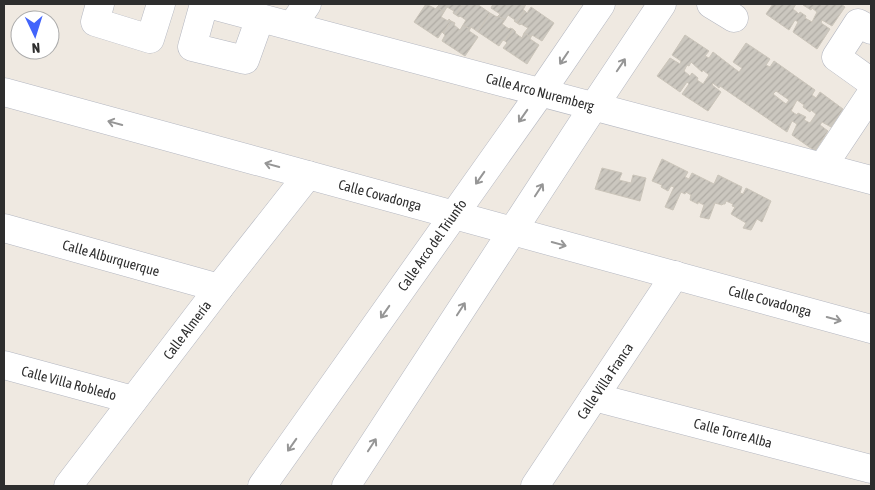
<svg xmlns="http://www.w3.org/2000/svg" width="875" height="490" viewBox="0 0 875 490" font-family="'Asap Condensed',sans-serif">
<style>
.building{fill:url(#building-hatch);stroke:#cbc5ba;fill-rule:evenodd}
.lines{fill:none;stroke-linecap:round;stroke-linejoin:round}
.minor-casing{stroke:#b4b7c1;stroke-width:29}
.minor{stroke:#fff;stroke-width:28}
.oneway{stroke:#969696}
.labels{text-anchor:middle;stroke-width:4;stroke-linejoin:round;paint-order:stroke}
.street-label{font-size:14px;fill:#2e2e2e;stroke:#fff}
</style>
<defs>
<pattern id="building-hatch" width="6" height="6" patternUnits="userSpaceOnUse" patternTransform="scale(1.25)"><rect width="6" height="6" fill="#cbc7bf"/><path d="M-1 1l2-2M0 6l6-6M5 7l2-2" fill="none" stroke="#afaba4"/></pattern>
</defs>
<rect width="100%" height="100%" fill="#efe9e1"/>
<g class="building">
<polygon points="426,4 436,9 437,7 444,12 441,17 448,21 449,19 451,21 443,33 442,32 438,38 414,22"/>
<polygon points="436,4 463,4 456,15 453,13 454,11 447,7 444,12 437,7 439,5"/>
<polygon points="463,4 477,4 490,13 478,32 471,27 470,29 463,25 466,20 460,16 459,17 456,15"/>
<polygon points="493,4 526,4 523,10 525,11 517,23 514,21 515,20 508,15 505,20 498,16 500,14 491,8"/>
<polygon points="773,4 796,4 793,9 799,14 800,12 806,16 805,18 812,22 817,12 812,8 811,10 803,5 804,4 841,4 845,7 832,26 822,20 821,23 830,29 817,49 793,32 798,22 795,20 789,30 766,14"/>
<polygon points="531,7 554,23 542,41 532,35 531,37 524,33 528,28 521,24 520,25 517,23 525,11 527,13"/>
<polygon points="490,13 497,17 498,16 505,20 502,24 509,29 510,28 513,29 505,41 503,40 499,46 478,32"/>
<polygon points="451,21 455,23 454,25 460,30 463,25 470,29 469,31 478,37 465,56 442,41 445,35 443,33"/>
<polygon points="513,29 516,32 515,33 522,38 524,33 531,37 530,39 539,45 527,64 503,48 507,43 505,41"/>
<path d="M685,35L709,51L705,56L709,58L713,52L739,72L742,68L733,62L746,43L770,59L766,65L770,67L774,61L815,90L812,95L816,98L820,92L843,109L831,127L822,122L820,125L828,131L815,151L792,135L797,124L792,121L787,132L720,86L719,88L713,83L712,85L721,92L708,111L682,94L689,84L687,82L680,92L657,76L670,58L680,64L681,61L672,55ZM691,62L702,72L703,70L709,75L703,84L697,80L698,78L692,73L690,76L684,71L687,65L689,66ZM776,91L789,100L786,104L773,94ZM797,100L804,105L803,107L810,112L811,110L816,114L810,123L804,120L806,117L798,113L797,115L791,111Z"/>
<polygon points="662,159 688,172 685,177 689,179 692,173 714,184 718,175 742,187 740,193 743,194 746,188 771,201 762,222 757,219 751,230 743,228 746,223 731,214 735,207 732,206 733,204 726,201 725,204 723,204 722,205 715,203 709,219 700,217 704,205 698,202 698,204 690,200 691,195 686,192 685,194 681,192 673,210 665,207 674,187 671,186 668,191 661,187 662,185 652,181"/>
<polygon points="602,168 622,173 619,180 631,183 633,175 646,178 640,201 595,189"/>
</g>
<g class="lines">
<g class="minor-casing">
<g id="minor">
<polyline points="100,4 95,22 150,39 161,4"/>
<polyline points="204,4 192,47 245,60 260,18"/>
<polyline points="208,4 871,180"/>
<polyline points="711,4 734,18"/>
<polyline points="292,26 307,4"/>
<polyline points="871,30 858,23 836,57 871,82"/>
<polyline points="4,92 871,329"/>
<polyline points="823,166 871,94"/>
<polyline points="4,228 219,288"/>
<polyline points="4,365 133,400"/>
<polyline points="594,397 871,469"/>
<polyline points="68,486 219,288 308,175"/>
<polyline points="262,486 541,92 601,4"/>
<polyline points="346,486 594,106 662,4"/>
<polyline points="535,486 675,275"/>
</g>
</g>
<use href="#minor" class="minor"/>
</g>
<defs><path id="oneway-shaft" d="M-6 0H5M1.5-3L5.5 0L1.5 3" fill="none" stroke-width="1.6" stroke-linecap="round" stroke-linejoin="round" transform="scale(1.25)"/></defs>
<g class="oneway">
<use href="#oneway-shaft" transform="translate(564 58) rotate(124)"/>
<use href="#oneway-shaft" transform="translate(621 65) rotate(-56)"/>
<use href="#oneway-shaft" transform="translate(523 116) rotate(125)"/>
<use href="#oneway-shaft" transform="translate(115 123) rotate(-165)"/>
<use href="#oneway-shaft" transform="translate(272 165) rotate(-165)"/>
<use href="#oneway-shaft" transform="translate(480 178) rotate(125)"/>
<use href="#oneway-shaft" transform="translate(539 190) rotate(-57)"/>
<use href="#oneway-shaft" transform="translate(559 244) rotate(15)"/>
<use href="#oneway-shaft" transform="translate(461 309) rotate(-57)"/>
<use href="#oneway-shaft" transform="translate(385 312) rotate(125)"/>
<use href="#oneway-shaft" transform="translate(834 319) rotate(15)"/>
<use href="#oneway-shaft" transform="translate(292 445) rotate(125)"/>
<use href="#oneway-shaft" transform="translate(372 445) rotate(-57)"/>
</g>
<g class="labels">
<g class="street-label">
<text transform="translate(540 92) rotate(15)" y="5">Calle Arco Nuremberg</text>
<text transform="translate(380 195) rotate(15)" y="5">Calle Covadonga</text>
<text transform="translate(432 245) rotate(-55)" y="5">Calle Arco del Triunfo</text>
<text transform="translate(111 258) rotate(16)" y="5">Calle Alburquerque</text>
<text transform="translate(770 301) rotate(15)" y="5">Calle Covadonga</text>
<text transform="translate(187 330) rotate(-53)" y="5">Calle Almería</text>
<text transform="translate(605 381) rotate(-56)" y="5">Calle Villa Franca</text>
<text transform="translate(69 383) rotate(15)" y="5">Calle Villa Robledo</text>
<text transform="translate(733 433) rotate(15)" y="5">Calle Torre Alba</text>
</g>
</g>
<rect width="875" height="490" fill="none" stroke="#2e2e2e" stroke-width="10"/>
<g transform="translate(35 35) rotate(176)"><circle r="24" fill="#ffffff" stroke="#ababab"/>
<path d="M0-4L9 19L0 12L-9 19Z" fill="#4264fb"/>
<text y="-8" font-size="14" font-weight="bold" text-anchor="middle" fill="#2e2e2e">N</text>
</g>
</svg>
